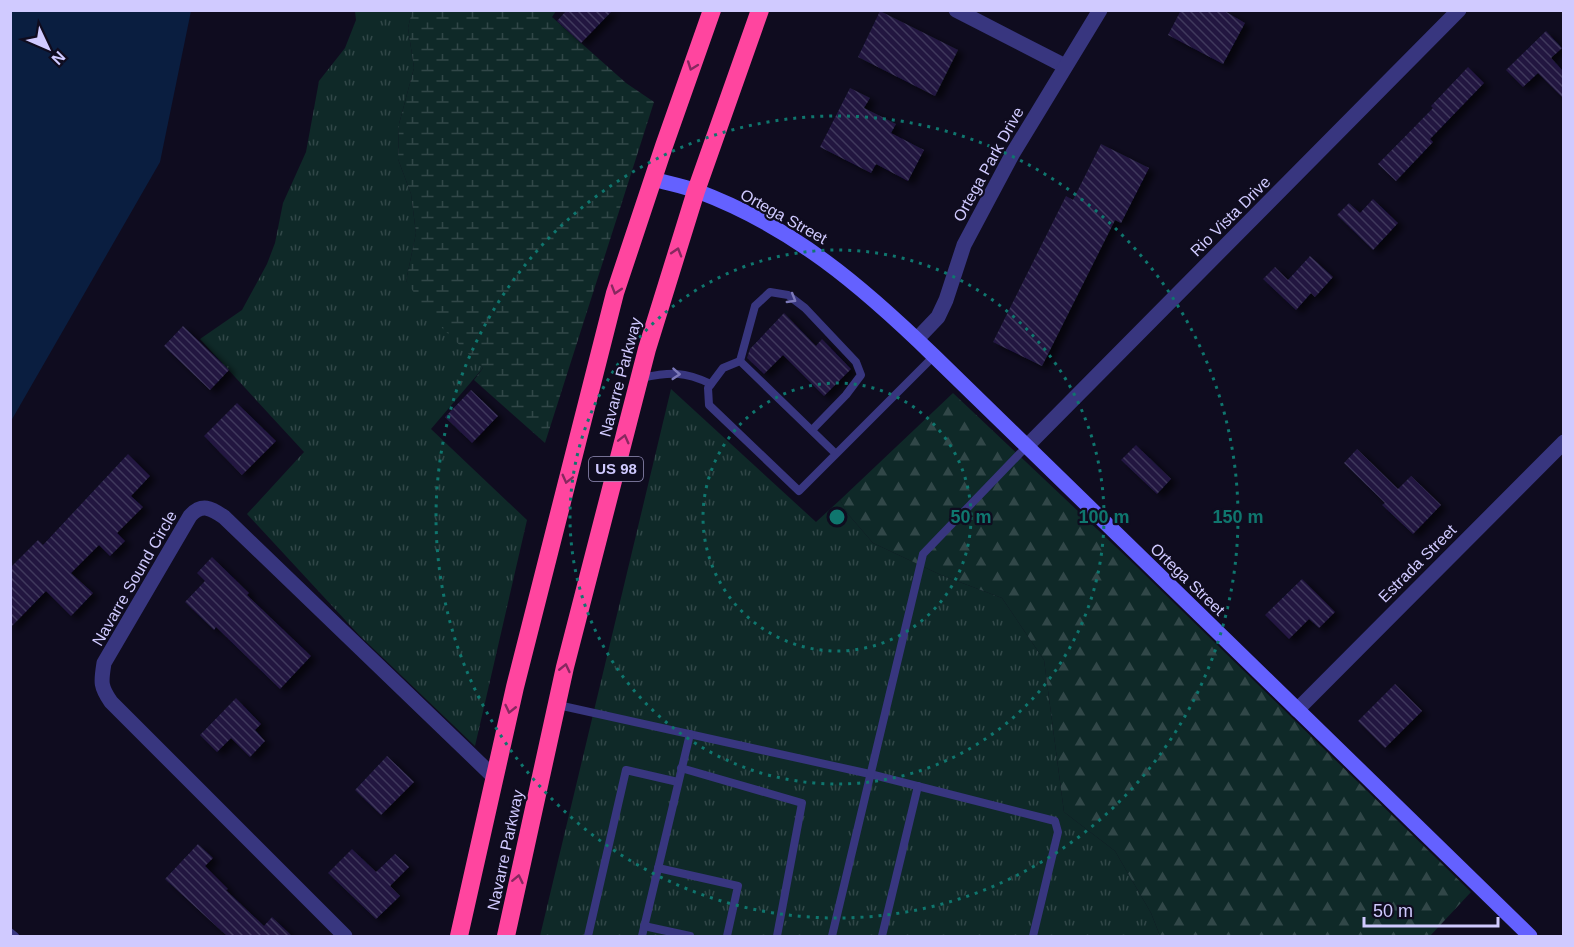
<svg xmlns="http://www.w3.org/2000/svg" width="1574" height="947" viewBox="0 0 1574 947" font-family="Arial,sans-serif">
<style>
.grass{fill:url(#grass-tufts)}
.forest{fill:url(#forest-firs)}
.wetland{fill:url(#wetland-marsh)}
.water{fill:#0a1e40}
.building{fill:url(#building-back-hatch);filter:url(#shadow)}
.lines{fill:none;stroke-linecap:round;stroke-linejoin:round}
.lane{stroke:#38367f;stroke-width:8}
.street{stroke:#38367f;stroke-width:15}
.secondary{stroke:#6461ff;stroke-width:15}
.highway{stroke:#ff459f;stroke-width:18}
.oneway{stroke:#87285f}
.oneway2{stroke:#7c79b9}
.ring{fill:none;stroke:#0f766e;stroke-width:3;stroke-dasharray:3 6}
.labels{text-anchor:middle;stroke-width:4.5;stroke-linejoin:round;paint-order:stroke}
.shield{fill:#0f0c1f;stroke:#9691bc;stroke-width:1.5}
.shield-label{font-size:15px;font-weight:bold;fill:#d0caff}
.street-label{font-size:16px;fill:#d0caff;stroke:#0f0c1f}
.centre{fill:#0f766e;stroke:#0f0c1f;stroke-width:3}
.ring-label{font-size:18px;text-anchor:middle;font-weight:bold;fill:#0f766e;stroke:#0f0c1f;stroke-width:4.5;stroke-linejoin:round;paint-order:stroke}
</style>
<defs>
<pattern id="grass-tufts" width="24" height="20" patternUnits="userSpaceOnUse" patternTransform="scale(1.5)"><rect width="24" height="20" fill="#0f2928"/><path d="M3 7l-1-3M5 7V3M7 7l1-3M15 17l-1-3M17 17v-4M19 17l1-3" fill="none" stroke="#314748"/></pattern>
<pattern id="forest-firs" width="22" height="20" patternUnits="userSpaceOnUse" patternTransform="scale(1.5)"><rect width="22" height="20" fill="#0f2928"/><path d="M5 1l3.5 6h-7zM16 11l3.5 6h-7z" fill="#314748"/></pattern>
<pattern id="wetland-marsh" width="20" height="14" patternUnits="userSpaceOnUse" patternTransform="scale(1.5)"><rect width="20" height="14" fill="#0f2928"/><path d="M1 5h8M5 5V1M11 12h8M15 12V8" fill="none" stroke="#314748"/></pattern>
<pattern id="building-back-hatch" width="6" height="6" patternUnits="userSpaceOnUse" patternTransform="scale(1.5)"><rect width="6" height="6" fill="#201840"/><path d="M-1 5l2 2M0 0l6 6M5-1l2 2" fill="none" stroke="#3f385d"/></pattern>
<filter id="shadow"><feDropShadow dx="6" dy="4" stdDeviation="3" flood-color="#0009"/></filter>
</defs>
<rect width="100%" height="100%" fill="#0f0c1f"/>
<g class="grass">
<polygon points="355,11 412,11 408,28 414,68 399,124 398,159 411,194 416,233 406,281 483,368 431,429 527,520 475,746 359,635 247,514 304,452 200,339 242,310 267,264 275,243 283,203 306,152 319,81 345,48 356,20"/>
<polygon points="671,389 816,522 840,500 848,514 873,543 941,575 1002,598 1044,660 1064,812 1115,851 1151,913 1160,936 540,936"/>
</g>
<polygon class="forest" points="953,393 1134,564 1471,892 1430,936 1160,936 1151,913 1115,851 1064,812 1044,660 1002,598 941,575 873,543 848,514 840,500"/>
<polygon class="wetland" points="412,11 556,11 552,17 626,83 654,102 545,443 474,380 483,368 430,316 406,281 416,233 411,194 398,159 399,124 414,68 408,28"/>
<polygon class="water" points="11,10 191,11 160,162 11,421"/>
<g class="building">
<polygon points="567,10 613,10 581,43 557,21"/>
<polygon points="1181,10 1223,10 1245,23 1223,64 1168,35"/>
<polygon points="880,11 958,50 935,96 858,57"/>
<polygon points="1546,31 1562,48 1551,58 1563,71 1563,98 1538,73 1523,87 1506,70"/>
<polygon points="1468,67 1484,83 1430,139 1433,142 1396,181 1378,164 1433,108 1431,106"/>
<polygon points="850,88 870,98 864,108 896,124 891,133 924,150 908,181 876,164 871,173 820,147"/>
<polygon points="1101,144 1149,168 1121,223 1115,220 1042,366 993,342 1066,196 1073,200"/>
<polygon points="1373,199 1398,223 1373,250 1337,215 1349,203 1360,213"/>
<polygon points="1310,256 1333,277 1315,297 1311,293 1296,310 1263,279 1275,267 1288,280"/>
<polygon points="784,313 816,346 822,339 851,369 824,396 783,355 764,374 747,358 750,349"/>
<polygon points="183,326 229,370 210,390 164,346"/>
<polygon points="471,390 498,416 472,443 445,417"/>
<polygon points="237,403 276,441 242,475 204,436"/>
<polygon points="1136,445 1171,479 1157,494 1121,460"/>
<polygon points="1357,449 1398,489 1411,476 1441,505 1413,534 1382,505 1385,503 1344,463"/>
<polygon points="128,454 150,476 131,496 143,507 117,533 125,541 110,556 99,545 71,573 93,593 71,616 46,591 10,628 10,568 38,540 43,545"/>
<polygon points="212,557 249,593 247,595 311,656 280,689 216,627 214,630 185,602 205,581 197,573"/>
<polygon points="1302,579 1335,612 1319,628 1309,619 1289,639 1265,615"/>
<polygon points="1395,684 1422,711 1385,748 1358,721"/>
<polygon points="236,698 261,724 255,730 265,741 250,757 231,738 217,752 200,735"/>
<polygon points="387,756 414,782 381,815 355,790"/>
<polygon points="198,844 213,858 205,866 228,889 226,890 264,926 272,917 292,936 227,936 165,879"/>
<polygon points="352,849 376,872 395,854 409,867 390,886 400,896 376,919 328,873"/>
</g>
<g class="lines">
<g class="lane">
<polyline points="740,361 755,306 770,292 788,295 805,308 856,362 861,375 846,395 812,430"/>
<path d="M641,378C670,372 684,371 711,384"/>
<polyline points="836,454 740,361 723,368 708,388 709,405 799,491 934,356"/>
<polyline points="558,705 870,774 1055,821 1058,832 1033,936"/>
<polyline points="681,768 802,803 777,936"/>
<polyline points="658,868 738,886 727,936"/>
<polyline points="644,926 690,936"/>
<polyline points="10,932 15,936"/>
<polyline points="588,936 626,770 678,782"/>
<polyline points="642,936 690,734"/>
<polyline points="832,936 923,554 1027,446"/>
<polyline points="882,936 918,786"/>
</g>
<g class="street">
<polyline points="956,10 1065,66"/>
<polyline points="917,339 938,317 946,300 964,245 1013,153 1100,10"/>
<polyline points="1027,446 1459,10"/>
<polyline points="1297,710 1564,442"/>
<path d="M345,936L111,702C100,686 101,682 104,663L190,516C202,503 211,508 224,517L495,778"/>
</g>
<path class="secondary" d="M653,179C667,183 683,186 697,191C793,227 862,286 934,356L1530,936"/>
<g class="highway">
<polyline points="459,936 515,687 615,293 664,146 712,10"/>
<polyline points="506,936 565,667 647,349 696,191 760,10"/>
</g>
</g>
<defs><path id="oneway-chevron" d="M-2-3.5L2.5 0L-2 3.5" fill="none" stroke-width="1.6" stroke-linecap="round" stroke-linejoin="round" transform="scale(1.5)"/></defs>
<g class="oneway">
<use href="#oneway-chevron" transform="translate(692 66) rotate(110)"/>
<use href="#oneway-chevron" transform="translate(677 252) rotate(-73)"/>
<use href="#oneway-chevron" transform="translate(616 290) rotate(107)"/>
<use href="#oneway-chevron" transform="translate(624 439) rotate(-76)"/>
<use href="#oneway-chevron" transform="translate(567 479) rotate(104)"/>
<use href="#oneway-chevron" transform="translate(565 668) rotate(-77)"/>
<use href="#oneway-chevron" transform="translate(510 709) rotate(103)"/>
<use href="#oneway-chevron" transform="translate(518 879) rotate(-78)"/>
</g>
<g class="oneway2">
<use href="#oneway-chevron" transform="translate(792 299) rotate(31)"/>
<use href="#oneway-chevron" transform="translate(676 374) rotate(4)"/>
</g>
<g class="ring">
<circle cx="837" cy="517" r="134"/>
<circle cx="837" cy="517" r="267"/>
<circle cx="837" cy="517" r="401"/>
</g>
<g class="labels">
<rect class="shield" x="589" y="457" width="54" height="24" rx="4.5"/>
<g class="shield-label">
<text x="616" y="474">US 98</text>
</g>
<g class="street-label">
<text transform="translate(988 164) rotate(-61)" y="6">Ortega Park Drive</text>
<text transform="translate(784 216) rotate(29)" y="6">Ortega Street</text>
<text transform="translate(1230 216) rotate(-45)" y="6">Rio Vista Drive</text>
<text transform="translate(620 377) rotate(-75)" y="6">Navarre Parkway</text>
<text transform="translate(1417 563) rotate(-45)" y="6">Estrada Street</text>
<text transform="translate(134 578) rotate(-60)" y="6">Navarre Sound Circle</text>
<text transform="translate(1188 579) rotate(44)" y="6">Ortega Street</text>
<text transform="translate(505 850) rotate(-78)" y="6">Navarre Parkway</text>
</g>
</g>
<circle cx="837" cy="517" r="9" class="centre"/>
<g class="ring-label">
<text x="971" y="523">50 m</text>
<text x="1104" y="523">100 m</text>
<text x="1238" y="523">150 m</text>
</g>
<rect width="1574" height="947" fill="none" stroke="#d0caff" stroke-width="24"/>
<g transform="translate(48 48) rotate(134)" stroke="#0f0c1f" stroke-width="4.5" paint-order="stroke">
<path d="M0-4.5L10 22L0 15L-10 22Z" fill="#d0caff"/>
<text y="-9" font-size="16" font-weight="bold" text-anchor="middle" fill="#d0caff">N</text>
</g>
<path d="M1364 917v9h134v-9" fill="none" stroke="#d0caff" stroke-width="3"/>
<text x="1373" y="917" font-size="18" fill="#d0caff" stroke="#0f0c1f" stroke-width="4.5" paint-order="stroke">50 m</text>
</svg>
